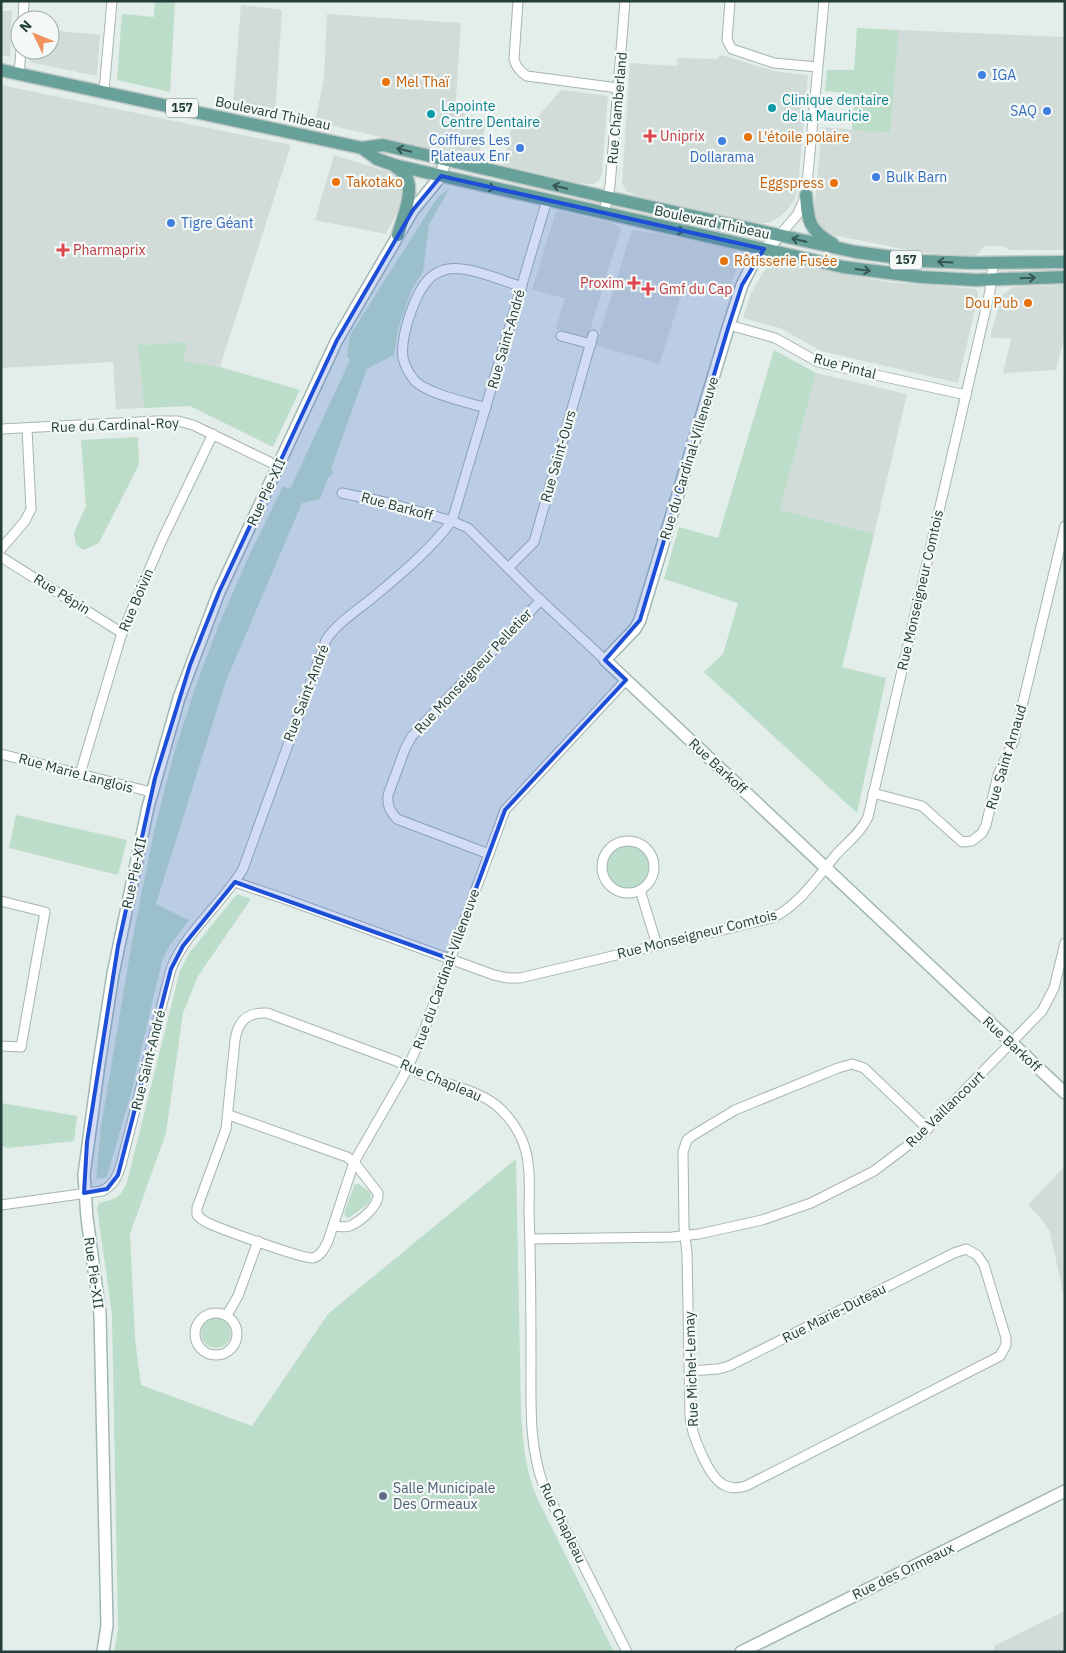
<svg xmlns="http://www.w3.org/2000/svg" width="1066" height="1653" viewBox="0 0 1066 1653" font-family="'IBM Plex Sans',sans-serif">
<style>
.built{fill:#d1dcd9}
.green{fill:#bcddc9}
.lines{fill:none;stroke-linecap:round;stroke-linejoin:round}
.street-casing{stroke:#a6b5b1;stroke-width:11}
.secondary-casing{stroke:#a1b8b3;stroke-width:14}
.primary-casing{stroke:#c1c9c8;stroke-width:15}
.street{stroke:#fff;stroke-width:9}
.secondary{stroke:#fff;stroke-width:11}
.primary{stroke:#68a199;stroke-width:12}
.oneway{stroke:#345751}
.marked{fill:#1d4ed8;fill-opacity:0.2;stroke:#1d4ed8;stroke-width:4;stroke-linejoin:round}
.shop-dot{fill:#3f7fe0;stroke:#f4f9f7;stroke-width:2}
.food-dot{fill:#e8710a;stroke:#f4f9f7;stroke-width:2}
.culture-dot{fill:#0f9aa8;stroke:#f4f9f7;stroke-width:2}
.health-dot{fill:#e0444e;stroke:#f4f9f7;stroke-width:2}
.service-dot{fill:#5c6f8a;stroke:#f4f9f7;stroke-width:2}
.labels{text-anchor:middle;stroke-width:4.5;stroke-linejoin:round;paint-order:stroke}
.shield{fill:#f4f9f7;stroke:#627672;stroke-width:1}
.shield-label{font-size:12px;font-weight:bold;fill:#233e39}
.shop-label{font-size:14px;fill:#366cbe;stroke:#f4f9f7;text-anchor:start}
.food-label{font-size:14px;fill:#c56008;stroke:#f4f9f7;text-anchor:start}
.culture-label{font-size:14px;fill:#0d838f;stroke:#f4f9f7;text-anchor:start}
.street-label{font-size:14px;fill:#233e39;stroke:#f4f9f7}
.health-label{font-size:14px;fill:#be3a42;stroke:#f4f9f7;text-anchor:start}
.service-label{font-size:14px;fill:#4e5e75;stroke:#f4f9f7;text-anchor:start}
</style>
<rect width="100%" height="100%" fill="#e3ede9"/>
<g class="built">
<polygon points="241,5 282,10 275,114 233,105"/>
<polygon points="1,11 12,11 10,57 1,55"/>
<polygon points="327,14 461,23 455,112 487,119 478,159 315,122 324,79"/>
<polygon points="50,30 100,35 97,76 29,62 30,50 50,50"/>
<polygon points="899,30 1065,37 1065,250 1009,250 1004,246 984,246 980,252 973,256 922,253 828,234 817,224 814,213 822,127 890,133"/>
<polygon points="721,55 774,71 808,75 798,187 794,201 787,210 779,217 768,223 759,223 637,196 626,191 622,182 630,63 677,66 677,58 717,59"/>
<polygon points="1,85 291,145 220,367 182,361 188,342 138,345 144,408 116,409 113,362 1,368"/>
<polygon points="561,90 608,96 602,174 599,180 594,184 585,184 503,165 512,124 528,128"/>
<polygon points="334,155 393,173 401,180 403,189 400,206 386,234 315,220"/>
<polygon points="559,211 612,223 621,228 588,337 556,329 565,298 532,290 555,214"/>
<polygon points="632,230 655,233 732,249 737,252 740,260 729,290 703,282 700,289 685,284 659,364 596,345"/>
<polygon points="773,261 887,282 976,289 978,296 958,383 821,351 780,328 743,318 751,293 764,271"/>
<polygon points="1065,285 1065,334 1056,370 1003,373 1011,339 990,337 1002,295 1014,287"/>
<polygon points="816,373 907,394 874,534 780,510"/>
<polygon points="1065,1166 1065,1302 1050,1232 1042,1220 1028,1205"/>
<polygon points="1065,1611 1065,1652 994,1652 994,1646"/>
</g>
<g class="green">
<polygon points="155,1 175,1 170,92 117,80 122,14 154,17"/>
<polygon points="857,28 899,30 890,133 852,130 855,94 825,91 827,70 854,70"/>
<polygon points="449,189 429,225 423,272 412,289 398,329 394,355 367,369 331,469 333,474 328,478 320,499 302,503 226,681 156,904 189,920 170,945 162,961 131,1094 107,1176 104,1178 96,1179 101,1127 132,941 154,831 173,757 195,688 219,624 247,560 283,486 290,489 350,360 347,356 350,335 433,204 440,195"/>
<polygon points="188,342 183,361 220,367 300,390 273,447 190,406 144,408 138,345"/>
<polygon points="774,350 816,373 780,510 874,534 842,667 886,678 857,813 704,672 723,654 738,603 664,579 679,527 718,538"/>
<polygon points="138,437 139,464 99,543 84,550 76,545 74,533 86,506 81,440"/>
<polygon points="16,815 127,840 118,875 9,848"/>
<circle cx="628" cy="867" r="21"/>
<path d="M237,894L251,899L198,976L183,1013L166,1133L130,1234L135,1339L141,1385L252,1426L328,1314L516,1159L521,1412C523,1443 525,1471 538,1500L614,1652H114L118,1629L112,1314L97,1208L99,1203C115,1199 120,1199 127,1182L180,971L190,952Z"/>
<polygon points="1,1103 77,1116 74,1141 8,1148 1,1145"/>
<polygon points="355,1184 359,1184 370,1192 371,1199 369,1203 350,1217 347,1218 344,1213"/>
<circle cx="216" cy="1333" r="15"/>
</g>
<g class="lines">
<g class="street-casing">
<g id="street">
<path d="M518,1L514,59C516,67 520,72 527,76L618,88"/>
<polyline points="730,1 727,40 732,49 774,63 817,67"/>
<polyline points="23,20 24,1"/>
<polyline points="19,74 21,50"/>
<polyline points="104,91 112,1"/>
<polyline points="604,213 610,186 625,1"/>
<polyline points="779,236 797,215 806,195 824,1"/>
<polyline points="729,325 775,338 818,362 966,395"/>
<polyline points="561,336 591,344"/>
<path d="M486,408C467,402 428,394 415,381C409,374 405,366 403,358C400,337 415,291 431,277C436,273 442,270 448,269C469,266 501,280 522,287"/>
<polyline points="1,429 157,421 178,421 193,425 278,466"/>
<polyline points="342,493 389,503 452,521 468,528 533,593 605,660"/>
<polyline points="1,549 25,521 31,509 27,428"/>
<polyline points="1,557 122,633"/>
<polyline points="508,568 534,542 593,335"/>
<path d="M626,680L505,810L425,1028C418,1045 411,1061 403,1077L354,1162L328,1241C325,1247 321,1256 313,1258C303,1259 220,1229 206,1222C202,1220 200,1218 197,1215V1208L226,1129L235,1040C238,1021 247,1012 267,1013L396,1061C405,1065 414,1071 423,1075C447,1085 475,1089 496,1105C509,1116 520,1132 525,1148C531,1169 529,1192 529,1213C531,1263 531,1314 531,1364C531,1407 529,1447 544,1487L627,1652"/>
<polyline points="1,754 151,792"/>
<polyline points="80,774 122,633 162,540 213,434"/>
<polyline points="873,793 922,806 962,842 972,841 982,833 986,825 998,775 1014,740 1065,526"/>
<circle cx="628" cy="867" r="26"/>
<path d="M489,854L397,819C390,811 387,806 388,795L405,749L412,736L541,600"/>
<path d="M235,882L285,899L494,975L508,978H520L772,918C798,906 817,878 835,856C846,843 861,833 868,817L990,291L993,263"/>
<polyline points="640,890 657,945"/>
<polyline points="1,901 45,912 21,1047 1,1046"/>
<path d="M229,1115L347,1157L354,1162L378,1193C380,1205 361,1221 350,1226C345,1228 339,1226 333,1226"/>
<path d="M1,1205L102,1191C114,1185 117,1177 121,1165L171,969C186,931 222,904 243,869L326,640C337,623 355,612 371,599C400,575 429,551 452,521L547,200"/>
<polyline points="530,1239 672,1237 699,1234 762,1220 811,1203 874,1171 919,1137 1042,1011 1054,988 1065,943"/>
<circle cx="216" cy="1334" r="21"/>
<polyline points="227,1315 238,1296 258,1241"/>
<path d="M690,1371L718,1369L729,1366L954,1253L966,1249L977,1255L984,1265L1006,1338V1345L1000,1356L746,1486C739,1488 731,1489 724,1485C708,1477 691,1433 690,1416L687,1253L684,1227L683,1152L687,1140L692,1136L735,1110L838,1068L852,1064L864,1068L928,1129"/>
</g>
</g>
<g class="secondary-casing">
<g id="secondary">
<polyline points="779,236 755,259 742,285 729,325 640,620 635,629 605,660 1065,1093"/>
<polyline points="103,1652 107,1625 100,1314 87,1218 84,1175 99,1064 113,974 148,807 179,698 219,592 337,340 413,210 441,176 445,160"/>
<polyline points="741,1652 1065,1491"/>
</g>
</g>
<g class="primary-casing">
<g id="primary">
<polyline points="1,70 362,148 383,145 597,195 856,252 921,261 974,263 1065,262"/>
<polyline points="362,148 377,159 394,165 843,267 921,277 976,280 1065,277"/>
<path d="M394,165C398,169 403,172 406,176C415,191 402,220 398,235"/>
<path d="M806,195C808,222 809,230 833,244"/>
</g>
</g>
<use href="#street" class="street"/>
<use href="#secondary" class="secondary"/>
<use href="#primary" class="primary"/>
</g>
<defs><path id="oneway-shaft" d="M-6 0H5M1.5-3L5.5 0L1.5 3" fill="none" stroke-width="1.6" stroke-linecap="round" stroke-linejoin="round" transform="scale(1.25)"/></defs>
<g class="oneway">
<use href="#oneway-shaft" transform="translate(404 150) rotate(-167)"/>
<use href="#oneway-shaft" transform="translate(488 187) rotate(13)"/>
<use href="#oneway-shaft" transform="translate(560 187) rotate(-167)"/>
<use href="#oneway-shaft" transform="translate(677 230) rotate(13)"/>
<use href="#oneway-shaft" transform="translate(799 240) rotate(-167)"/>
<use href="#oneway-shaft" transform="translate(945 262) rotate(-177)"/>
<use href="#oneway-shaft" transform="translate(863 270) rotate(8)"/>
<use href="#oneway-shaft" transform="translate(1028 278) rotate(-2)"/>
</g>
<path class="marked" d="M441,176L764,249L742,285L729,325L640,620L605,660L626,680L505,810L450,959L235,882L183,946L171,969L118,1175L107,1189L84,1193L87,1142L118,946L155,778L190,665L219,592L337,340L413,210Z"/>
<g class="shop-dot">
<circle cx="982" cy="75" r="5"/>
<circle cx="1047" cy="111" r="5"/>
<circle cx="722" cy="141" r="5"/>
<circle cx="520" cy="148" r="5"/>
<circle cx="876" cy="177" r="5"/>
<circle cx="171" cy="223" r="5"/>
</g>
<g class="food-dot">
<circle cx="386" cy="82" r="5"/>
<circle cx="748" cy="137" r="5"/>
<circle cx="336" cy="182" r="5"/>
<circle cx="834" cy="183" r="5"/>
<circle cx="724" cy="261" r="5"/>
<circle cx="1028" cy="303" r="5"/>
</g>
<g class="culture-dot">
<circle cx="772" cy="108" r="5"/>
<circle cx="431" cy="114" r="5"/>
</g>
<g class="health-dot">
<path d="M647.5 128.5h5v5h5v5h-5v5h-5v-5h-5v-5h5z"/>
<path d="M60.5 242.5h5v5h5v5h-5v5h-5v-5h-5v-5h5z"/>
<path d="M631.5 275.5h5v5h5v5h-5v5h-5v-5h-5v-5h5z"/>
<path d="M645.5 281.5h5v5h5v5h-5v5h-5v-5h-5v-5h5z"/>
</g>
<circle class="service-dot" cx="383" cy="1496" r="5"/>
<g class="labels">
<g class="shield">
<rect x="166" y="98.5" width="32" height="19" rx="4"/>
<rect x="890" y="250.5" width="32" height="19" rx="4"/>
</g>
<g class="shield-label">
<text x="182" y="112">157</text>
<text x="906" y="264">157</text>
</g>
<g class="shop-label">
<text x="992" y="80">IGA</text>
<text x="1037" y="116" text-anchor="end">SAQ</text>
<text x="510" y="145" text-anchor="end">Coiffures Les<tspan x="510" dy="16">Plateaux Enr</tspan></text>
<text x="722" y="162" text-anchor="middle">Dollarama</text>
<text x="886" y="182">Bulk Barn</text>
<text x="181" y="228">Tigre Géant</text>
</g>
<g class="food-label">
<text x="396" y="87">Mel Thaï</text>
<text x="758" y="142">L'étoile polaire</text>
<text x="346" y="187">Takotako</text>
<text x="824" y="188" text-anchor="end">Eggspress</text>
<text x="734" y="266">Rôtisserie Fusée</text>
<text x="1018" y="308" text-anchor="end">Dou Pub</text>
</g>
<g class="culture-label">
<text x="782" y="105">Clinique dentaire<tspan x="782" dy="16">de la Mauricie</tspan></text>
<text x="441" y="111">Lapointe<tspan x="441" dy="16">Centre Dentaire</tspan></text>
</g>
<g class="street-label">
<text transform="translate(617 108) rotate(-85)" y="5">Rue Chamberland</text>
<text transform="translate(273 113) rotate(12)" y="5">Boulevard Thibeau</text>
<text transform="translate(712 222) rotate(12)" y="5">Boulevard Thibeau</text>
<text transform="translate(506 339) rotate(-74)" y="5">Rue Saint-André</text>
<text transform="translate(845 366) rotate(15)" y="5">Rue Pintal</text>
<text transform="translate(115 425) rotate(-2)" y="5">Rue du Cardinal-Roy</text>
<text transform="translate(558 456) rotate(-74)" y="5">Rue Saint-Ours</text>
<text transform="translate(689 458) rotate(-73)" y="5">Rue du Cardinal-Villeneuve</text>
<text transform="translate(266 492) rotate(-65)" y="5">Rue Pie-XII</text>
<text transform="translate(397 506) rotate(15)" y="5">Rue Barkoff</text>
<text transform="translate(920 590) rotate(-77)" y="5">Rue Monseigneur Comtois</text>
<text transform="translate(62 594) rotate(32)" y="5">Rue Pépin</text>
<text transform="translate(136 600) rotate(-67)" y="5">Rue Boivin</text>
<text transform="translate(473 671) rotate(-47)" y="5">Rue Monseigneur Pelletier</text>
<text transform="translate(306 693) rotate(-69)" y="5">Rue Saint-André</text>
<text transform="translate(1006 757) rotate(-73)" y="5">Rue Saint Arnaud</text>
<text transform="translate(718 766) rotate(43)" y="5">Rue Barkoff</text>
<text transform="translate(76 773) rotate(15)" y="5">Rue Marie Langlois</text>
<text transform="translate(134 873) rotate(-78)" y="5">Rue Pie-XII</text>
<text transform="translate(697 934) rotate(-14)" y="5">Rue Monseigneur Comtois</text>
<text transform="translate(446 969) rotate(-70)" y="5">Rue du Cardinal-Villeneuve</text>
<text transform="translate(1012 1044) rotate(43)" y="5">Rue Barkoff</text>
<text transform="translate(148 1060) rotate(-76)" y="5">Rue Saint-André</text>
<text transform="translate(441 1080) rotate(23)" y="5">Rue Chapleau</text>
<text transform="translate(945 1109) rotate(-44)" y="5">Rue Vaillancourt</text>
<text transform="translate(94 1273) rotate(82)" y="5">Rue Pie-XII</text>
<text transform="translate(834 1313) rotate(-27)" y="5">Rue Marie-Duteau</text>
<text transform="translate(691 1369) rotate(-92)" y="5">Rue Michel-Lemay</text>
<text transform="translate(563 1523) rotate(64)" y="5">Rue Chapleau</text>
<text transform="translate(903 1571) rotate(-26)" y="5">Rue des Ormeaux</text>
</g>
<g class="health-label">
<text x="660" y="141">Uniprix</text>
<text x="73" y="255">Pharmaprix</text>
<text x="624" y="288" text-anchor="end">Proxim</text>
<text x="659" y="294">Gmf du Cap</text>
</g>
<g class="service-label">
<text x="393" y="1493">Salle Municipale<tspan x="393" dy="16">Des Ormeaux</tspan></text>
</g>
</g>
<rect width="1066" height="1653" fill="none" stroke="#233e39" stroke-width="5"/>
<g transform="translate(35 35) rotate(313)"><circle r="24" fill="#f4f9f7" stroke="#a0aeab"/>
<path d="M0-4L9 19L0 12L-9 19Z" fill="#f0925e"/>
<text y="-8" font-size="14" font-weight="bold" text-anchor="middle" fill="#233e39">N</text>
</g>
</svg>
